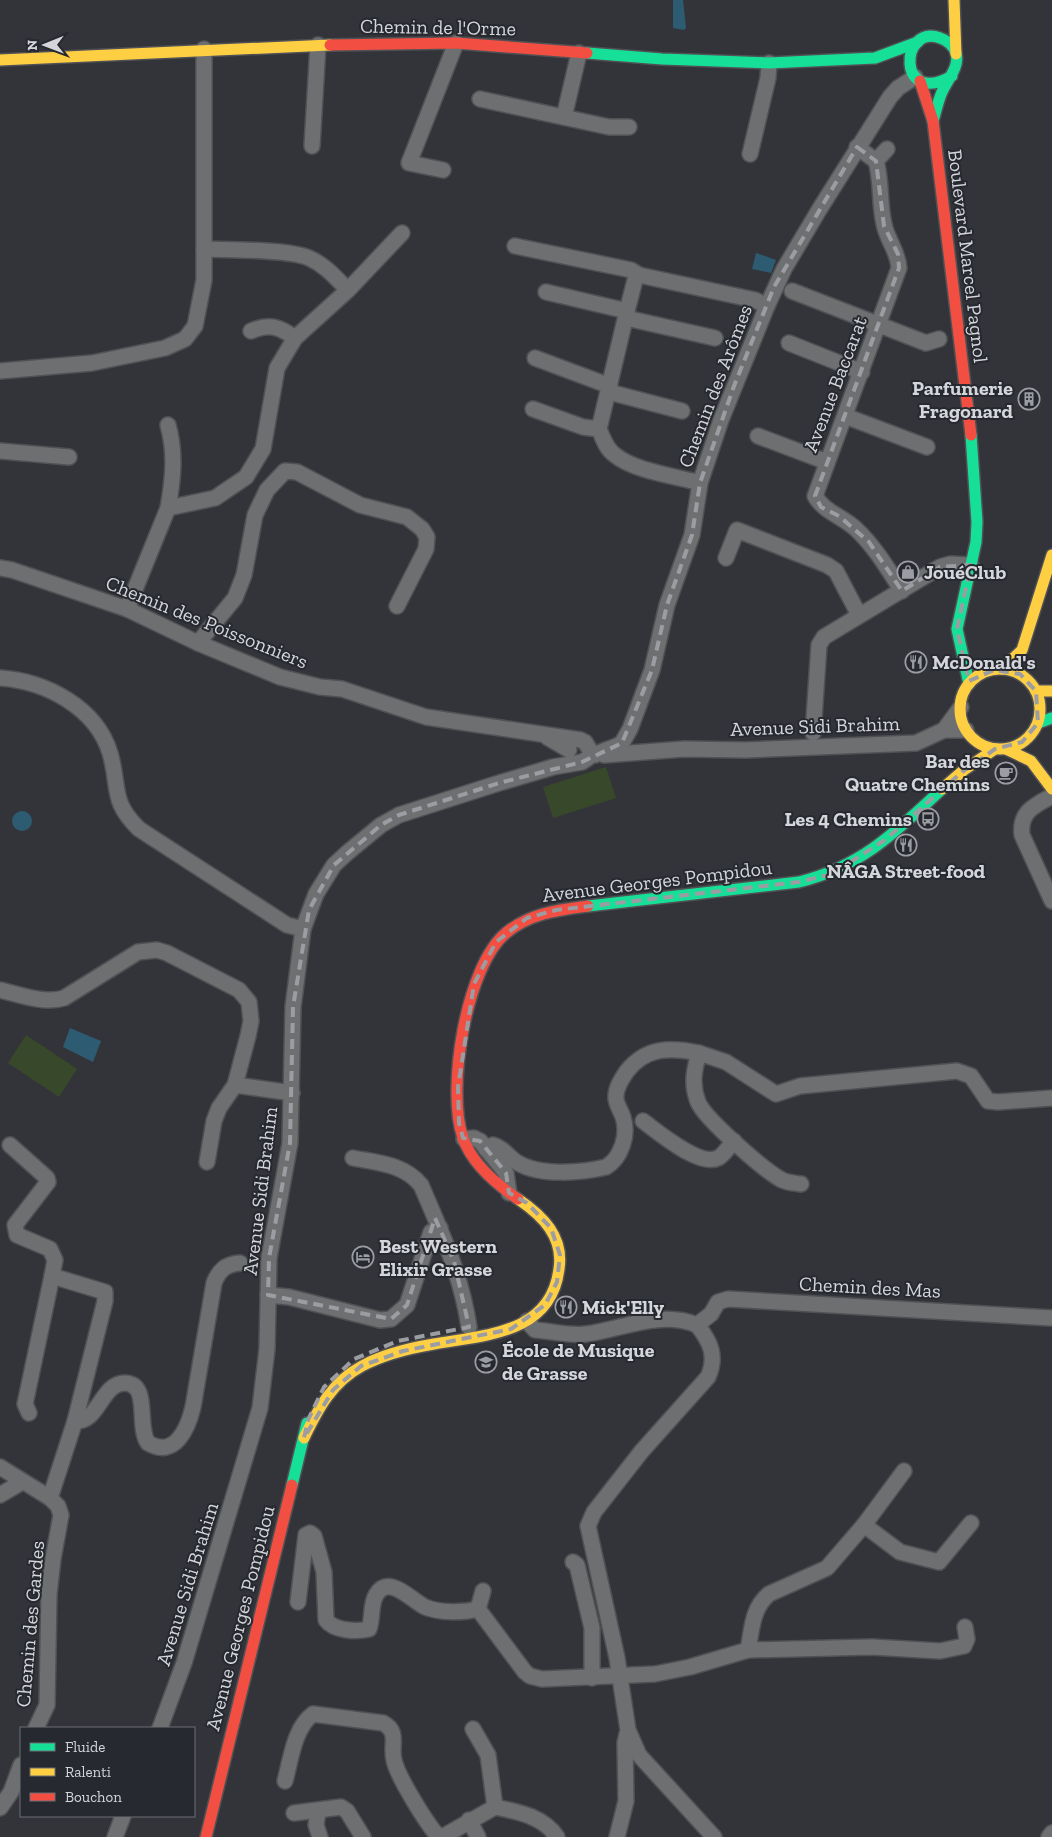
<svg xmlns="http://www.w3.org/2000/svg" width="1052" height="1837" viewBox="0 0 1052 1837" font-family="'Zilla Slab',serif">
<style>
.green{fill:#38482a}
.water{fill:#2d5c72}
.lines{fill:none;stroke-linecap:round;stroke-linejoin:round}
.street-casing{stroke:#505155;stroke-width:18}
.fast-casing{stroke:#505155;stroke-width:14}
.slow-casing{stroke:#505155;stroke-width:14}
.jam-casing{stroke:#505155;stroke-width:14}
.street{stroke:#6e6f71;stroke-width:15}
.fast{stroke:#16e098;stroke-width:11}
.slow{stroke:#ffcf43;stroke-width:11}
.jam{stroke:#f24e42;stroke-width:11}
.marked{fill:none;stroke:#9c9da2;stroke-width:4;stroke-dasharray:10 6;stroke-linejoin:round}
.labels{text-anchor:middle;stroke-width:4;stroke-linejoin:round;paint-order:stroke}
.street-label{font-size:20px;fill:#d4d6da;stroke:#272930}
.poi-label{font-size:20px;font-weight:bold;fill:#d4d6da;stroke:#272930;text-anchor:start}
</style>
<rect width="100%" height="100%" fill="#333439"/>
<g class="green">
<polygon points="606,767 616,798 553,818 543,787"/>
<polygon points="26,1035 77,1069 59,1097 8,1063"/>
</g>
<g class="water">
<polygon points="673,0 683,0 686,28 684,30 673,28"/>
<polygon points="756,253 776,260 771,273 752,269"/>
<circle cx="22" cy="821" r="10"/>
<polygon points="70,1028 101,1041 93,1062 63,1047"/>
</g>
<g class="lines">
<g class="street-casing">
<g id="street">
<polyline points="480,99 609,127 629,127"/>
<polyline points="564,117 579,53"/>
<polyline points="312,146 318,45"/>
<path d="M857,147L876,161C882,182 879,203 884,224C887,240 898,251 899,268L815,496C824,512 842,516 856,529C875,547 888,569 902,591"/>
<polyline points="750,154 768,78 769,63"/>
<polyline points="876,161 887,149"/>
<polyline points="443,170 409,163 456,43"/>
<polyline points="515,246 631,270 639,275 755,300 767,306"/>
<path d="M204,249C228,250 289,249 309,258C325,265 336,278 348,290"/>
<path d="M639,275L635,280L627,311L599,429C603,438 606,449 615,455C634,471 675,476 700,483"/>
<polyline points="792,291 926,343 939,339"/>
<polyline points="546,292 627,311"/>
<polyline points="626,318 715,338"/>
<path d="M251,331C270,323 280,327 295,338"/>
<polyline points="789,343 862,372"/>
<polyline points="535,358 610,386"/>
<polyline points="0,371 92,363 165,348 185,339 195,326 204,280 204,49"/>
<polyline points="609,392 682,411"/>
<polyline points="533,409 583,427 599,429"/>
<polyline points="845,416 927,447"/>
<path d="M168,425C176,454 173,479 168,508"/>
<polyline points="758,436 827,462"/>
<polyline points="0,451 69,457"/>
<polyline points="726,558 737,530 827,565 836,571 859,615"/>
<polyline points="0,568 12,570 127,609 198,643 280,677 320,687 342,689 426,717 581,740"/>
<polyline points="127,609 168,508 215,498 246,477 263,449 277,368 295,338 348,290 402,233"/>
<polyline points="198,643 235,598 244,575 255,515 267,490 285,471 297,472 360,505 407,517 422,529 427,537 426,549 397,606"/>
<path d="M0,678C45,681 96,707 110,753C120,787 110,801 139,829L287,925L303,929"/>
<polyline points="944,730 966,730"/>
<polyline points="813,733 819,645 824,637 940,567 950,564 971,565"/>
<polyline points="547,737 569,750"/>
<path d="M595,755C604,749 613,749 622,743L630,729L652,670L667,605L692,535L700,483L721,420L767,306L784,269L819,210L890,97L898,88L915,77"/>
<polyline points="604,755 684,749 746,750 916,743 944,730 961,707"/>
<path d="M1052,796C1035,805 1019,812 1022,835L1052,901"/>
<path d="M0,990C21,995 44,1004 64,998L138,952L157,950L167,953L239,990L249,1002L251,1021L248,1036L235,1085L219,1108L214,1121L207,1162"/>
<polyline points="235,1085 292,1093"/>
<path d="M643,1121C658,1132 699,1167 718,1158C724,1155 729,1146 734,1141"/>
<polyline points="464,1139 474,1138 480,1141 506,1173 509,1193"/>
<polyline points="10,1145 47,1178 48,1182 15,1225 17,1235 50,1249 55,1260 52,1276 105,1292 105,1301 75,1421 50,1498"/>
<path d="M486,1149L493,1145C503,1147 509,1158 518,1163C540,1176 581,1173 606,1167C621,1158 629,1135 623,1117C621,1111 617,1106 616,1099C615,1089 621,1080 627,1071C646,1047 670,1047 699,1053"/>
<path d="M353,1158C378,1163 404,1164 421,1185C442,1234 461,1274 469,1327"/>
<path d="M801,1184C795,1183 788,1183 782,1180C765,1171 705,1119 698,1102C691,1084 694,1070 699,1053L726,1062L776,1094L800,1086L957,1071L971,1076L988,1101L998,1102L1052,1098"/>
<polyline points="268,1295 289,1297 380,1320 391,1319 407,1305 431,1232 440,1228"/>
<path d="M527,1321L535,1330C551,1331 570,1336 586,1334C623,1329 660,1310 697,1325C711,1342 717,1357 708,1377L641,1452L594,1512L588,1526L617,1658L628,1730L639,1755L714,1837"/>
<polyline points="697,1325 711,1314 718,1302 728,1299 1052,1318"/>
<polyline points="29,1413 25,1404 52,1276"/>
<path d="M75,1421C99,1423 101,1383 125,1383C151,1384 136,1426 148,1443C175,1459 188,1428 193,1407L214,1283C219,1270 226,1264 240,1263"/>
<polyline points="0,1467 50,1498 58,1506 61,1515 53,1559 49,1594 47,1705 36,1728"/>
<polyline points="0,1495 22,1482"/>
<polyline points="864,1525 900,1552 939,1562 971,1523"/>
<polyline points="573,1562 577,1565 592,1628 592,1678"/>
<path d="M298,1602L306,1535L310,1533L314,1536L324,1572L326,1620C334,1631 357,1632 369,1629C373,1619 370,1605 376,1595C389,1573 412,1601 425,1607C440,1613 463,1613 478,1609L483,1591"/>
<path d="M478,1609L525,1672L530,1676L542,1679L655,1674L690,1667L748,1650C752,1629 752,1608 769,1594L827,1568L864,1525L904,1471"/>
<polyline points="748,1650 872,1647 940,1651 964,1646 967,1639 965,1627"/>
<polyline points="160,1728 184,1663 260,1408 267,1349 269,1258 290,1143 293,1007 303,929 316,894 334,865 347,853 381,825 399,815 499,783 553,767 582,762 588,758 591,752 585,742"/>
<polyline points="473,1729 488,1755 495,1807"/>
<path d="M285,1781C291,1759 294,1728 313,1714L383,1723C400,1732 390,1745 394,1760C397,1776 428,1826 439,1837"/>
<polyline points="0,1808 11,1792 21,1765"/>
<polyline points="318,1812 316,1825 320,1837"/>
<polyline points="294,1813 341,1807 347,1811 363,1837"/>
<polyline points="469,1820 478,1837"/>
<polyline points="115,1837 123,1816"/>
<path d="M442,1837L495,1807C518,1812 543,1816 557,1837"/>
<polyline points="617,1837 626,1801 625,1743 627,1734"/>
<polyline points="1049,1837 1052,1833"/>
</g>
</g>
<g class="fast-casing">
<g id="fast">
<polyline points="587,53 662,59 769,63 875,58 918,42"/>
<path d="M933,121C936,111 938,101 942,92C947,80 960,67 956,53C954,46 947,40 940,38C900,23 896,108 952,76"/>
<polyline points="969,684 957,629 976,542 977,522 971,435"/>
<polyline points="1038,723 1052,718"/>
<path d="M588,906L799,882C861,867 897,831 942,789"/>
<polyline points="292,1485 307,1423"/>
</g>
</g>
<g class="slow-casing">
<g id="slow">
<polyline points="954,0 956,54"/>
<polyline points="0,60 330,45"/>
<polyline points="1002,669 1022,650 1052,555"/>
<circle cx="1000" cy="709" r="40"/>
<polyline points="1036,691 1052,691"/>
<polyline points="1006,749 1031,761 1052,789"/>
<polyline points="942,789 964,770 995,749"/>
<path d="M304,1438C318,1409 332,1382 362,1366C384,1354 410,1348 434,1344C485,1335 551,1334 559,1269C564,1237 543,1216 518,1199"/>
</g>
</g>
<g class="jam-casing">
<g id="jam">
<polyline points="330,45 456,43 587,53"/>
<polyline points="920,81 933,121 971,435"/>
<path d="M518,1199C496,1184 472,1164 463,1138C446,1090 466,966 506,933C530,913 558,910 588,906"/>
<polyline points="206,1837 292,1485"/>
</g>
</g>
<use href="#street" class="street"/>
<use href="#fast" class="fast"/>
<use href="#slow" class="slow"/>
<use href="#jam" class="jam"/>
</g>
<path class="marked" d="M857,147L876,161L884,226L898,254L899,268L815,496L821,507L839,516L869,542L902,591L940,567L971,565L957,629L969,681L994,670L1020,674L1036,691L1038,723L1022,742L995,749L962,772L885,840L832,874L799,882L556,910L527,918L496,942L474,984L458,1087L459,1123L463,1138L480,1141L506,1173L509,1193L527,1203L551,1228L560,1255L557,1282L545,1305L511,1329L403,1351L361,1366L333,1390L304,1438L308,1420L324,1387L354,1359L398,1341L469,1327L454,1261L435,1218L407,1305L391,1319L268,1295L269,1258L290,1143L293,1007L309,910L334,865L381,825L399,815L499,783L582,762L622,743L652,670L667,605L692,535L700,483L734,386L774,287Z"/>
<defs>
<g id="building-ring" transform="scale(1.125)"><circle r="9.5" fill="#272930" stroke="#9c9da2" stroke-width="1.5"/><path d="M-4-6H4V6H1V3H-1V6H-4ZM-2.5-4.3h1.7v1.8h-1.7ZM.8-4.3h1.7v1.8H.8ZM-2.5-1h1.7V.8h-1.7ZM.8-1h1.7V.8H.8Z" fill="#9c9da2"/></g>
<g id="shop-ring" transform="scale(1.125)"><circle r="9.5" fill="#272930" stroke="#9c9da2" stroke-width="1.5"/><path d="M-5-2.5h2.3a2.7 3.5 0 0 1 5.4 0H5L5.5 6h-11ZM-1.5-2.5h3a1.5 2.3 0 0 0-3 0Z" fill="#9c9da2"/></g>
<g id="restaurant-ring" transform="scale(1.125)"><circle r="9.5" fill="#272930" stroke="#9c9da2" stroke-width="1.5"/><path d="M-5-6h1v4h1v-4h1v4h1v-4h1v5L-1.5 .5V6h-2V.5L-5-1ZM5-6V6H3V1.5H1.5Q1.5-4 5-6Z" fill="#9c9da2"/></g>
<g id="cafe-ring" transform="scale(1.125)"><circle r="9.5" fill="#272930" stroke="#9c9da2" stroke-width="1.5"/><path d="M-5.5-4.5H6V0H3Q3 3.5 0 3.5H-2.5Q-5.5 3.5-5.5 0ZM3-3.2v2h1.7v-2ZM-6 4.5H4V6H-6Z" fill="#9c9da2"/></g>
<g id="bus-ring" transform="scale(1.125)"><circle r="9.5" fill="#272930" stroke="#9c9da2" stroke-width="1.5"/><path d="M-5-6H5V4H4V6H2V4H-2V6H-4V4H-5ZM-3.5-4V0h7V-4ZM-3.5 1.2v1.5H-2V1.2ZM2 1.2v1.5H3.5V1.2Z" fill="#9c9da2"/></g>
<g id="hotel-ring" transform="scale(1.125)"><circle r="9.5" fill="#272930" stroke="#9c9da2" stroke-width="1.5"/><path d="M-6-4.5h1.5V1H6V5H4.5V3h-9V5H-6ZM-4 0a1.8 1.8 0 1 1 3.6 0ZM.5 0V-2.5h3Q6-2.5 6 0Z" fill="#9c9da2"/></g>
<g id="school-ring" transform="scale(1.125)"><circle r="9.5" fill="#272930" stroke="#9c9da2" stroke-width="1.5"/><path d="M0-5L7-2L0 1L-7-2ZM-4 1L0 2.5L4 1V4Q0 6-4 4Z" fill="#9c9da2"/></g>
</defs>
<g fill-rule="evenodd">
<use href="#building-ring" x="1029" y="399"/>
<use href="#shop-ring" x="908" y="572"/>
<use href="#restaurant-ring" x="916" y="662"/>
<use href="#cafe-ring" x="1006" y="773"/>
<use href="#bus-ring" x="928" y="819"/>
<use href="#restaurant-ring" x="906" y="845"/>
<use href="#hotel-ring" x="363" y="1257"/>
<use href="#restaurant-ring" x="566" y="1307"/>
<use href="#school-ring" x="486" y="1362"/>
</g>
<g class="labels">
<g class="street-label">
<text transform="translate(438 27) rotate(1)" y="7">Chemin de l'Orme</text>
<text transform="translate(968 256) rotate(83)" y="7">Boulevard Marcel Pagnol</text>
<text transform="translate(835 384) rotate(-69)" y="7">Avenue Baccarat</text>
<text transform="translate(715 386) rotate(-69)" y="7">Chemin des Arômes</text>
<text transform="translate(207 622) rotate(22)" y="7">Chemin des Poissonniers</text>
<text transform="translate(815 726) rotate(-2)" y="7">Avenue Sidi Brahim</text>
<text transform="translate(657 881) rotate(-7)" y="7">Avenue Georges Pompidou</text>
<text transform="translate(260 1191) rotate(-83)" y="7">Avenue Sidi Brahim</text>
<text transform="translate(870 1287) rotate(3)" y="7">Chemin des Mas</text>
<text transform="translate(187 1584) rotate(-73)" y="7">Avenue Sidi Brahim</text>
<text transform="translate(240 1618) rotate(-76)" y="7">Avenue Georges Pompidou</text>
<text transform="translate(30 1624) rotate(-85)" y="7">Chemin des Gardes</text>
</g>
<g class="poi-label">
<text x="1013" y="395" text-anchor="end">Parfumerie<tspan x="1013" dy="23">Fragonard</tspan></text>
<text x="924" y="579">JouéClub</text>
<text x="932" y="669">McDonald's</text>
<text x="990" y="768" text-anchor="end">Bar des<tspan x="990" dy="23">Quatre Chemins</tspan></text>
<text x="912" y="826" text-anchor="end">Les 4 Chemins</text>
<text x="906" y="878" text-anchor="middle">NÂGA Street-food</text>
<text x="379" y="1253">Best Western<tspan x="379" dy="23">Elixir Grasse</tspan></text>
<text x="582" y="1314">Mick'Elly</text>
<text x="502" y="1357">École de Musique<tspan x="502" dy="23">de Grasse</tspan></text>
</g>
</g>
<rect x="20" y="1727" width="175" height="90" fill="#272930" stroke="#6c6e74"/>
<rect x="30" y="1743" width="25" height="8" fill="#16e098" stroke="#6c6e74"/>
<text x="65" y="1752" font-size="15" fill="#d4d6da">Fluide</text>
<rect x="30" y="1768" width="25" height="8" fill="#ffcf43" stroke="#6c6e74"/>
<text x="65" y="1777" font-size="15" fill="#d4d6da">Ralenti</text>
<rect x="30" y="1793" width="25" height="8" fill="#f24e42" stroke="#6c6e74"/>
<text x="65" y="1802" font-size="15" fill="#d4d6da">Bouchon</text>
<g transform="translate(45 45) rotate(269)" stroke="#272930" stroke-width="4" paint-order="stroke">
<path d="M0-4L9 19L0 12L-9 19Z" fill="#d4d6da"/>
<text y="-8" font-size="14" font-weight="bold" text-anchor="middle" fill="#d4d6da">N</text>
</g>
</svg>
